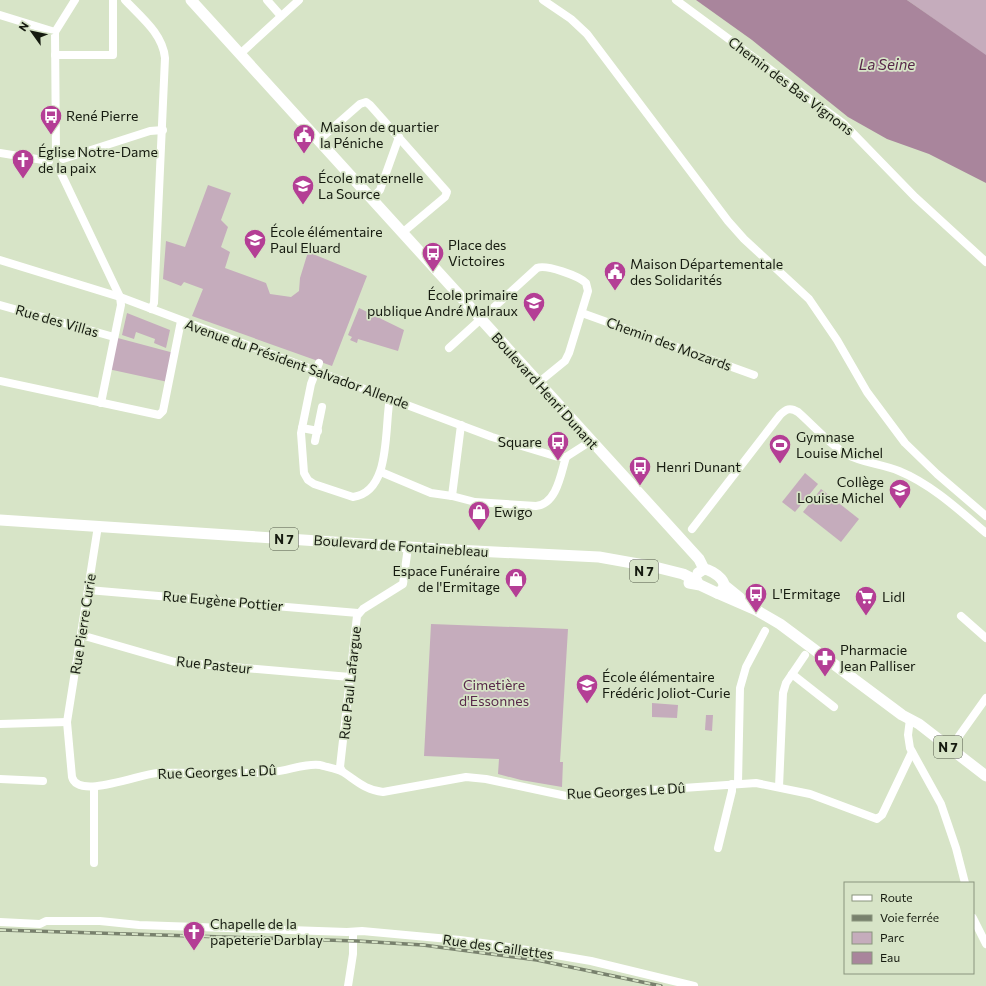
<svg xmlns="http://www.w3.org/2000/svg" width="986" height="986" viewBox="0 0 986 986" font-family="Commissioner,sans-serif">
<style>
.green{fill:#c5acbc}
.water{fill:#a9859c}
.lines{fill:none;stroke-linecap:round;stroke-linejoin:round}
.minor{stroke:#fff;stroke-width:8}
.major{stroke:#fff;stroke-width:11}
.rail-casing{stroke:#78816d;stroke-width:3.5}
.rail{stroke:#d7e4c7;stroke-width:2;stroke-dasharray:6;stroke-linecap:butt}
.labels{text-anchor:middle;stroke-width:3.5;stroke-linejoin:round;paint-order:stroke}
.shield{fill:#d7e4c7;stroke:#505747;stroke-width:1}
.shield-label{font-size:13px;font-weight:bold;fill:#161b10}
.street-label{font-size:14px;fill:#161b10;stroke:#d7e4c7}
.poi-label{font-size:14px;fill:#161b10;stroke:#d7e4c7;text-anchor:start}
.park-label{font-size:14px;fill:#58284a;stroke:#d7e4c7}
.water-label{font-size:15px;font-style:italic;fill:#572749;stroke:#d7e4c7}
</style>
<rect width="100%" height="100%" fill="#d7e4c7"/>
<g class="green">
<polygon points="907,0 986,0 986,55 985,55"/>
<polygon points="208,185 231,193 221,220 228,227 221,247 230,252 225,268 266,283 270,294 291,297 299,291 300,278 308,252 367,276 332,366 192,316 203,289 184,282 181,286 163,279 166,241 185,247"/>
<polygon points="359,308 404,330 398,351 358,339 357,343 350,340 352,337 348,335"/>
<polygon points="127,313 170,330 166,348 154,343 155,339 136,332 134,339 122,335"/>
<polygon points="114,337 174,353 168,382 108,369"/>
<polygon points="805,473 818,484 795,512 782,502"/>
<polygon points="821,489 859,519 841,542 803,512"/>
<polygon points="431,624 568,629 560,762 563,762 562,787 521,780 498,774 499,759 424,756"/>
<polygon points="652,703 678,705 677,718 652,717"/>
<polygon points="706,715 713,715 712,731 705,730"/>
</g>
<polygon class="water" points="696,0 907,0 986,55 986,183 929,154 887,139 848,117 752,40"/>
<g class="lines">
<g class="minor">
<path d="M125,0C141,17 163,34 165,58L154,303L151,309"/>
<polyline points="267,0 281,16"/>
<polyline points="543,0 571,19 587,34 728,221 744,239 809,299 837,340 867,392 905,443 937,474 986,516"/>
<polyline points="676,0 844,124 915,197 986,262"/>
<polyline points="0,15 55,32"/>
<polyline points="240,54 299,0"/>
<polyline points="55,55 113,55 113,0"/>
<polyline points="319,140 360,104 366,102 370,105 447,192 445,197 402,233"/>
<polyline points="0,153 49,161"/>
<polyline points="56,155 55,32 75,0"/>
<polyline points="63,159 150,131 163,130"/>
<polyline points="59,169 120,297 121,305 101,403"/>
<polyline points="371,199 380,190 399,137"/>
<polyline points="0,260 120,297 492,437 558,457 566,457 591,441"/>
<polyline points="0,305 114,337"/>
<polyline points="582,313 754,375"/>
<path d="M449,348L537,268C546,264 579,276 586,283L588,291L569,353L565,361L538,383"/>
<path d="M319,363L311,384L301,433L304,473L308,480L314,484L353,497C392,492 384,426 390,398"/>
<polyline points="0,381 159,415 163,411 181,321"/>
<polyline points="302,428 318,431"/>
<polyline points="315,441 322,407"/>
<path d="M381,472L431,493L452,496L475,502L536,506C557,504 561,473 566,457"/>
<polyline points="452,496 461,425"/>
<path d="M98,526L67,722L72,777C78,800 140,774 157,773C195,772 233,775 272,772C288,771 304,763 320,765C326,767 338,769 343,772C357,781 365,790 383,792L466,777L486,779L566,796L756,783L810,794L877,819L882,815L912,752"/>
<path d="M692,529L780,415C786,409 790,407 798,412C814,426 828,443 846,454C862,463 882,464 899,471C931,484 959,510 986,533"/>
<polyline points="88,590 358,613"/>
<polyline points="961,616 986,638"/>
<polyline points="81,635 175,662 350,677"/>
<polyline points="792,674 834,707"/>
<polyline points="910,719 908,735 910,748 941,804 956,848 965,883"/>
<polyline points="0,724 67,722"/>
<polyline points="959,736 986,698"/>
<polyline points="342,771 340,767 357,616 363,609 403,584 408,547"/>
<polyline points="0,779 43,781"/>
<polyline points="738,783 740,688 746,667 765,631"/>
<polyline points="94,787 94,863"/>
<polyline points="779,787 783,693 786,683 805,655"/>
<polyline points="718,848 732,791 732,784"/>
<polyline points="973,918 986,944"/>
<polyline points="0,922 40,924 46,921 100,921 139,925 347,932 362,931 460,940 497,945 591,961 694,986"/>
<polyline points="348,986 353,954 353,932"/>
</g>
<g class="major">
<polyline points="191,0 699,559 704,569"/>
<polyline points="0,520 455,550 599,557 655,567 683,574 697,581"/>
<path d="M689,583L700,585L717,593C735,586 714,570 704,569L698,573"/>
<polyline points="724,585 740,598"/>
<polyline points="717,593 756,610 780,624 902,715 919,724 986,776"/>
</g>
<g class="rail-casing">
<polyline id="rail" points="0,930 357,941 423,945 537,960 661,986"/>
</g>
<use href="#rail" class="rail"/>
</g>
<defs>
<g id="bus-pin" transform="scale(1.15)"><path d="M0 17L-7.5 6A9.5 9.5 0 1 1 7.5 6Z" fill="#b43e95" stroke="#d7e4c7"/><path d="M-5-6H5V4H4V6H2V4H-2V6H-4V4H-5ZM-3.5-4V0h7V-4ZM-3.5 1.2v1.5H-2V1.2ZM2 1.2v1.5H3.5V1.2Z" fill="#fff"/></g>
<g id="civic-pin" transform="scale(1.15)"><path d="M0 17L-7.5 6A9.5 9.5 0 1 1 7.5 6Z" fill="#b43e95" stroke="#d7e4c7"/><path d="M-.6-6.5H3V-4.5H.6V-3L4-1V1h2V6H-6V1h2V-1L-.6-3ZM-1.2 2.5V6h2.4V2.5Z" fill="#fff"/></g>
<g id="church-pin" transform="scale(1.15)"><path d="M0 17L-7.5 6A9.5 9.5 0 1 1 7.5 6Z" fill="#b43e95" stroke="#d7e4c7"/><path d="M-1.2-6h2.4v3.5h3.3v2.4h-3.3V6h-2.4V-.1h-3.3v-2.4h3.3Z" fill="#fff"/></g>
<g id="school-pin" transform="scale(1.15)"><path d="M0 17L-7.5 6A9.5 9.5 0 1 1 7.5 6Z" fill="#b43e95" stroke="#d7e4c7"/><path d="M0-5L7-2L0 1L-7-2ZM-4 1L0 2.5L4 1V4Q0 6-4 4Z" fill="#fff"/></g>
<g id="stadium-pin" transform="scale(1.15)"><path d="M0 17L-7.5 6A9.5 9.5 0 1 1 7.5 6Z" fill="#b43e95" stroke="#d7e4c7"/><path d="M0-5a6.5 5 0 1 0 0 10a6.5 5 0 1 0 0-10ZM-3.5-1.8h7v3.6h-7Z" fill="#fff"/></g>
<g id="shop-pin" transform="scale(1.15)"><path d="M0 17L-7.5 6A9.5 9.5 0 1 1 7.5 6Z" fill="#b43e95" stroke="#d7e4c7"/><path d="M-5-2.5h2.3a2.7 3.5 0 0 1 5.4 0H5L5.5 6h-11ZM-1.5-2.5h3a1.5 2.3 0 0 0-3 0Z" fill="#fff"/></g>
<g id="supermarket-pin" transform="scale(1.15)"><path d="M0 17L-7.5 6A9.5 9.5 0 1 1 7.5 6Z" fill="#b43e95" stroke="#d7e4c7"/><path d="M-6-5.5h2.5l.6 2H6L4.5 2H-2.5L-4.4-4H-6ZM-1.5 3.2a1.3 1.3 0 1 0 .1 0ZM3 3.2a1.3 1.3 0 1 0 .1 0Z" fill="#fff"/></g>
<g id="pharmacy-pin" transform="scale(1.15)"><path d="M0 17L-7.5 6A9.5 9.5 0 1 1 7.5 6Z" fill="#b43e95" stroke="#d7e4c7"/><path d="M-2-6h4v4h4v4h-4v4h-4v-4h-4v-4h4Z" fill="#fff"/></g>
</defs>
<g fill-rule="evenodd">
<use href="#bus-pin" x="51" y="116"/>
<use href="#civic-pin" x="304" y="135"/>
<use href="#church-pin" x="23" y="160"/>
<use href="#school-pin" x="303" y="186"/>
<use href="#school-pin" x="255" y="240"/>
<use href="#bus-pin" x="433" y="253"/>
<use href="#civic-pin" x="615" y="272"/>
<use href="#school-pin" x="534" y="303"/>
<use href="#bus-pin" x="558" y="442"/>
<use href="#stadium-pin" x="780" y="445"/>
<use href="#bus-pin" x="640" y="467"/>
<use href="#school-pin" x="900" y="490"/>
<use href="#shop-pin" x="479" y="512"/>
<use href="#shop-pin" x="516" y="579"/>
<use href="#bus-pin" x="756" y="594"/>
<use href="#supermarket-pin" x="866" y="597"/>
<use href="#pharmacy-pin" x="825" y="658"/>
<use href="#school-pin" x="587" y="685"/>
<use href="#church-pin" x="194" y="932"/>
</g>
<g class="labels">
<g class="shield">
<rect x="270" y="528" width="28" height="22" rx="3"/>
<rect x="630" y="560" width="28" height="22" rx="3"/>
<rect x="934" y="736" width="28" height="22" rx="3"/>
</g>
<g class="shield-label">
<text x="284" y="544">N 7</text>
<text x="644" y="576">N 7</text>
<text x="948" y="752">N 7</text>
</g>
<g class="street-label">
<text transform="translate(791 86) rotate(37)" y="5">Chemin des Bas Vignons</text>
<text transform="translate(57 321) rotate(16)" y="5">Rue des Villas</text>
<text transform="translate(669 344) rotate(20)" y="5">Chemin des Mozards</text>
<text transform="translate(297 364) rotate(20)" y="5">Avenue du Président Salvador Allende</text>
<text transform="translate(545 391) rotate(48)" y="5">Boulevard Henri Dunant</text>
<text transform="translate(401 546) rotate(4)" y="5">Boulevard de Fontainebleau</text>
<text transform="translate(223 601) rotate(5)" y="5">Rue Eugène Pottier</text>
<text transform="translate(83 624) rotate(-81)" y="5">Rue Pierre Curie</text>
<text transform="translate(214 665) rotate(6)" y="5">Rue Pasteur</text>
<text transform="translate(350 683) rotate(-84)" y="5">Rue Paul Lafargue</text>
<text transform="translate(217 772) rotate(-2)" y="5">Rue Georges Le Dû</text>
<text transform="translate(626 791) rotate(-3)" y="5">Rue Georges Le Dû</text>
<text transform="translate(498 947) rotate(8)" y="5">Rue des Caillettes</text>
</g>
<g class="poi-label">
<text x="66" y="121">René Pierre</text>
<text x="320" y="132">Maison de quartier<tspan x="320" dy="16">la Péniche</tspan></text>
<text x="38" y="157">Église Notre-Dame<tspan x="38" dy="16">de la paix</tspan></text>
<text x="318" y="183">École maternelle<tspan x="318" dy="16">La Source</tspan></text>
<text x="270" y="237">École élémentaire<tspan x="270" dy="16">Paul Eluard</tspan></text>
<text x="448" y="250">Place des<tspan x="448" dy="16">Victoires</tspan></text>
<text x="630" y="269">Maison Départementale<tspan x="630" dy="16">des Solidarités</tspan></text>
<text x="518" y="300" text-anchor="end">École primaire<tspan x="518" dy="16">publique André Malraux</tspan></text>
<text x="796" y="442">Gymnase<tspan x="796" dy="16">Louise Michel</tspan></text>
<text x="542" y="447" text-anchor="end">Square</text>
<text x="656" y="472">Henri Dunant</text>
<text x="884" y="487" text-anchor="end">Collège<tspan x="884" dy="16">Louise Michel</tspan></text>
<text x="494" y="517">Ewigo</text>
<text x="500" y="576" text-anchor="end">Espace Funéraire<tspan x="500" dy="16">de l'Ermitage</tspan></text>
<text x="772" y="599">L'Ermitage</text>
<text x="882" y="602">Lidl</text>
<text x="840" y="655">Pharmacie<tspan x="840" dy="16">Jean Palliser</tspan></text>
<text x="602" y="682">École élémentaire<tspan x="602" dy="16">Frédéric Joliot-Curie</tspan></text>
<text x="210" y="929">Chapelle de la<tspan x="210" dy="16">papeterie Darblay</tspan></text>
</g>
<g class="park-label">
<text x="494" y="690">Cimetière<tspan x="494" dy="16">d'Essonnes</tspan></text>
</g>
<g class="water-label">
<text x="887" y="70">La Seine</text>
</g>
</g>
<rect x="844" y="882" width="130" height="92" fill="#d7e4c7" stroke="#8a947e"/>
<rect x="852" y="895" width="20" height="6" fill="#ffffff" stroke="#8a947e"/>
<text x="880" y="902" font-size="12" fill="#161b10">Route</text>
<rect x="852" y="915" width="20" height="6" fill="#78816d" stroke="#8a947e"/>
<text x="880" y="922" font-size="12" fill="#161b10">Voie ferrée</text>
<rect x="852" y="932" width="20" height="12" fill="#c5acbc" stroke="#8a947e"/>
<text x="880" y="942" font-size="12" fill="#161b10">Parc</text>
<rect x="852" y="952" width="20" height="12" fill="#a9859c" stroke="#8a947e"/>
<text x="880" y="962" font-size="12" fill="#161b10">Eau</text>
<g transform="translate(32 32) rotate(303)" stroke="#d7e4c7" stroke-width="3" paint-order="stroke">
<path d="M0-3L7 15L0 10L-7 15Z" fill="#161b10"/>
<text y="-6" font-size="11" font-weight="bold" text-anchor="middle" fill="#161b10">N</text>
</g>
</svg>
